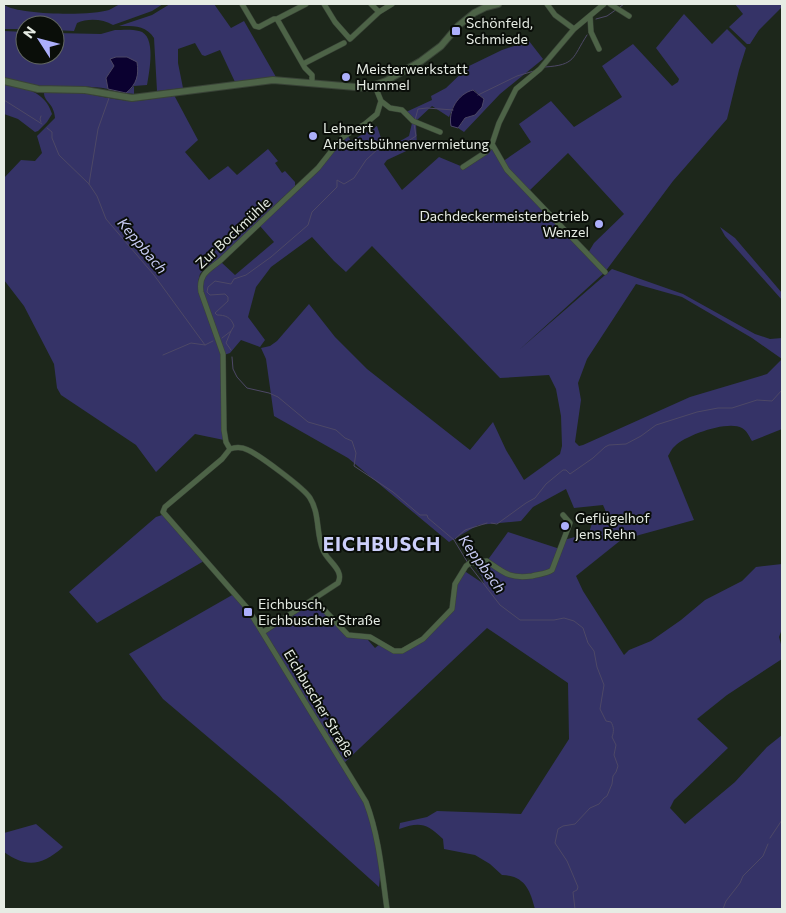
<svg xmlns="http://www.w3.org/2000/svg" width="786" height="913" font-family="Commissioner,sans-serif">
<rect width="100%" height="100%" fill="#1d271b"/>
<path fill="#353367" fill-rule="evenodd" d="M120,4h43l-11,7 -39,14c-10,-6 -25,-7 -36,-2l-3,8 -19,-1v-5h-30v4h-21v-24c15,10 87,11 105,5 4,-2 7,-4 11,-6z
M170,4h44l17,24 13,-7 32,56 -41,5 -15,-32 -15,6 -3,-1 -7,-12 -17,6v14l5,25 -26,3 -3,-53c-8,-13 -21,-12 -35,-12l33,-11z
M735,4h47v3l-23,23 -9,14h-3l-18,-17 14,-13z
M684,14l28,30 15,-15 19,19 -7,22 -12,49 -54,62 -68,91 -86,78 93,-81 71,25 72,40 15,5 12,-1v91l-30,12c-3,-5 -5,-10 -10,-13 -14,-8 -56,7 -67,18 -3,2 -5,7 -7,10l26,64 -73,20 -45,36 7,15 41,64 5,-5 22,-9 30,-21 24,-20 37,-19 14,-14 26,-3v65l-3,8 3,11v11l-55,36 -30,24 31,29 -54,52 -4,8 15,16 50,-42 32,-35 15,-12v174h-247c-5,-19 -10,-33 -33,-34l-12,-11 -15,-9 -31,-6 -1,-10c-17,-16 -23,-17 -44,-10l1,-6 27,-6 10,-6 84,3 48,-75 -1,-56 -81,-55 -144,136 23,38 15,66 -2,19 -98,-88 -118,-100 -34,-45 105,-60 27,37 53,-32 34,36 22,2 -2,3 7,8 6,-5 13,8h8l21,-12 29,-30 3,-25 8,-14 21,14 -2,-7 -10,-15 15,-1 21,-29 52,17 4,-9 25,-7 3,-10 17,-4 -6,-14 -29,3 -8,-19 -33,18 -12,14 -43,4 -29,17 -101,-84 -74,-42 -8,-57 -5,-11 9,-2 7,-5 32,-37 26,33 32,32 103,81 23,-28 13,28 18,30 36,-26 2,-8 -1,-30 -5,-27 -7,-14 -49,3 -128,-132 -26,26 -12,-11 -22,-24 -41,30 -15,20 -8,30 17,23 -5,7 -19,-7 -11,13 -9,3 3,84 -29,-6 -39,38 -20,-27 -75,-50 -4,-7 -3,-24 -30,-58 -20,-26v-102l17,-18 14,1 7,-8 -5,-17 18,-18c-1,-15 -11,-16 -11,-25 29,-7 59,7 88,8 14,0 28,-4 42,-6l24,45 -13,12 24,28 19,-14 9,9 31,-26 10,12 -3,2 7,10 3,-2 10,11v4l-71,69 -20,14 -4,5 -2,8 23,-20 14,13 39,-33 -14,-16 88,-90 3,5 26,-15 6,18 19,-4 7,-4 3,-13h4l1,23 -30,14 -3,4 18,26 37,-33 24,10 23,-15 6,-8 10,18 29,-20 -12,-18 32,-23 23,26 48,-30 -20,-31 31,-22 39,42 6,-4 1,-3 -23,-31zM568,153l56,61 -30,29 -6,10 -60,-61zM636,284l46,13 70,41 30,21 -15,15 -77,23 -107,48 -4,1 -4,-4 6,-42 -3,-17 9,-24z
M115,30c7,0 17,-1 24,1 18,4 10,41 8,54l-13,1v8l-8,-1 8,-7 -20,-20 -8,12 2,11c-20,-4 -39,-1 -59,-2 -16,0 -30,-5 -45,-9v-47l21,1v23h30v-22l46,1z
M529,41l14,18 -43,35 -36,38 -6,-4 7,-10 10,-3 9,-16 -10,-9 -21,17 -4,10 -17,-11 -15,14 -4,-1 -7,-7 26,-12 -1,-4 15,-8 23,-22 33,-16z
M4,83c20,6 41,7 48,31l-5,8 -9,9 -3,1 -17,-13 -14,-5z
M720,227l15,11 47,55v7l-57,-64z
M162,515l4,3 38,43 -107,62 -28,-31 87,-75z
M36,824l27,23c-21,19 -37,21 -59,5v-19z"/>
<path fill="#0b0130" stroke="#4d4866" d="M116,57h11l10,5c2,13 0,22 -11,31l-18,-4 -2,-11 8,-12 -4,-7z
M473,90l11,9 -2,8 -7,8 -10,3 -7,10 -7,-2c-3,-16 7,-32 22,-36z"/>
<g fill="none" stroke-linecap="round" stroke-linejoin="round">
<path stroke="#4d4866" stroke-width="1" d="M620,7l4,-3
M596,19l11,-3 10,-7
M545,67c31,-2 27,-9 42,-32
M478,95l39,-19 17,-5
M4,100l38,24
M415,120l3,-11 9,-1 26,2
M41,122l-1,-3 1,-3
M47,128l5,4v6l7,17 30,29 8,12 9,23 48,56 51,70 8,-4
M89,184l9,-55 11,-31
M231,331l3,-5c-3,-9 -9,-11 -17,-11l-2,-2 13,-12v-4l-3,-3 -15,1 -3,-3 1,-5 7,-6 16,3 3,-5 12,-4 25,-18 37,-32 4,-13 25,-25v-7l7,4 10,-6 12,-18 14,-13 22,-2 14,-9 -2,-12
M222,338l9,-7 -5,12 5,7
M163,355l28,-12 14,2
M232,357l1,12 4,8 10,11 22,5 9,4 30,25 28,8 9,8 7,3 4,12 -2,13 39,26 27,23h7l1,3 26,22 14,23
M491,523l6,1 29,-21 9,-5 11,-14 17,-14h3l4,4 23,-16 12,-11 4,-2 17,-1 15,-8 15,-11 41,-13 21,-4h14l25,-8 15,1 10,-11
M455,539l10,-9 22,-7
M470,566l30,39 20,15h34l10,-2 10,3 9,7 5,15 6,8 3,16 7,18 -4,24 6,12 5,1c3,5 3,10 1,15l4,8 -2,10 4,11 -2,6 -3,4 -1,8 -5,12 -3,2 -5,6 -9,4 -15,16 -12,2 -5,3 -3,14 12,18 11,26 -1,3 -4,2 2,17
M770,838l12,-18
M723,909l3,-8 14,-18 3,-7 20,-20 5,-12"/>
<g stroke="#394337" stroke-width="6">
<path id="minor" d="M242,4l13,22 4,1 15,-8h3l28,49 7,7v7
M324,4l11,18 15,17 29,-27 13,-8
M371,4l8,8
M547,4l8,11 19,14
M604,4l-30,25 -34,40 -24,20 -17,34 -7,21 15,26 98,102
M610,4l19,12
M590,16l1,16 8,17
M277,19l29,-15
M303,64l41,-21
M381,101l9,7 12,2 11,11 27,11
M463,167l23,-15 6,-8
M230,449l-8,10 -57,48 -2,5 85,97 118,193c13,34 16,71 21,107
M230,449l-4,-7 -2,-12 -1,-76 -22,-62c-3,-18 8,-22 20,-32l97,-92 23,-29 5,-4 19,-11 12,-10 4,-13 -6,-15
M230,449c6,-2 12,-2 18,1 11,5 56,38 62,48 10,16 6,36 13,52 4,11 22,20 15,33l-75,49
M314,599l34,36 22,2 24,14h8l21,-12 29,-30 3,-25 11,-18 4,-3 17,-2c17,12 23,18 45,15 7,-2 14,-2 20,-6l18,-47 -7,-8"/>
</g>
<g stroke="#394337" stroke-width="8">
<path id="tertiary" d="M4,81l34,8 47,1 47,8 141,-18 94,8 19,-7 35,-20 20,-15 17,-20 16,-13 12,-6 12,-3"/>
</g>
<use href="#minor" stroke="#4d6347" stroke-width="5"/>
<use href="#tertiary" stroke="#4d6347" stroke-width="6"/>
</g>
<g fill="#acaffb" stroke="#0a0e09" stroke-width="2">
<rect x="451" y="26" width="10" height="10" rx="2.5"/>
<circle cx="346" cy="77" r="5"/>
<circle cx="313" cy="136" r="5"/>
<circle cx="599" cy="224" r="5"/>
<circle cx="565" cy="526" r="5"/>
<rect x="243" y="607" width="10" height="10" rx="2.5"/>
</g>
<g text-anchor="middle" stroke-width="4" stroke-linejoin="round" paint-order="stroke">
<g font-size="14" fill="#e6ece4" stroke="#0a0e09" text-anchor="start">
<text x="466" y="28">Schönfeld,<tspan x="466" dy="16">Schmiede</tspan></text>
<text x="356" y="74">Meisterwerkstatt<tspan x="356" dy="16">Hummel</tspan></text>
<text x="323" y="133">Lehnert<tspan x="323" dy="16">Arbeitsbühnenvermietung</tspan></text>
<text x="589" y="221" text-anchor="end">Dachdeckermeisterbetrieb<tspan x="589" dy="16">Wenzel</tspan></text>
<text x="575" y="523">Geflügelhof<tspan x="575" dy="16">Jens Rehn</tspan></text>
<text x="258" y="609">Eichbusch,<tspan x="258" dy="16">Eichbuscher Straße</tspan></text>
</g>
<g font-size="14" fill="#e6ece4" stroke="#0a0e09">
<text transform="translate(233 233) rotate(-43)" y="5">Zur Bockmühle</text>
<text transform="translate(319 703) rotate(59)" y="5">Eichbuscher Straße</text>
</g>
<g font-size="15" font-style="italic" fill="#c8cbf4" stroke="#0a0e09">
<text transform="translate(142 246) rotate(50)" y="5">Keppbach</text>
<text transform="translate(482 564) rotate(54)" y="5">Keppbach</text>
</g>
<g font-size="19" font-weight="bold" letter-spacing="1" fill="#cccffa" stroke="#0a0e09">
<text x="382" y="551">EICHBUSCH</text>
</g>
</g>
<rect width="786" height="913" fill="none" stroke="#e6ece4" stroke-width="10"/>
<g transform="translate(40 40) rotate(306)"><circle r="24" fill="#0a0e09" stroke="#626761"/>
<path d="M0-4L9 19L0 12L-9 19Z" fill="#acaffb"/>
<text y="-8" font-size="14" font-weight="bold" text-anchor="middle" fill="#e6ece4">N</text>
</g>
</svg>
